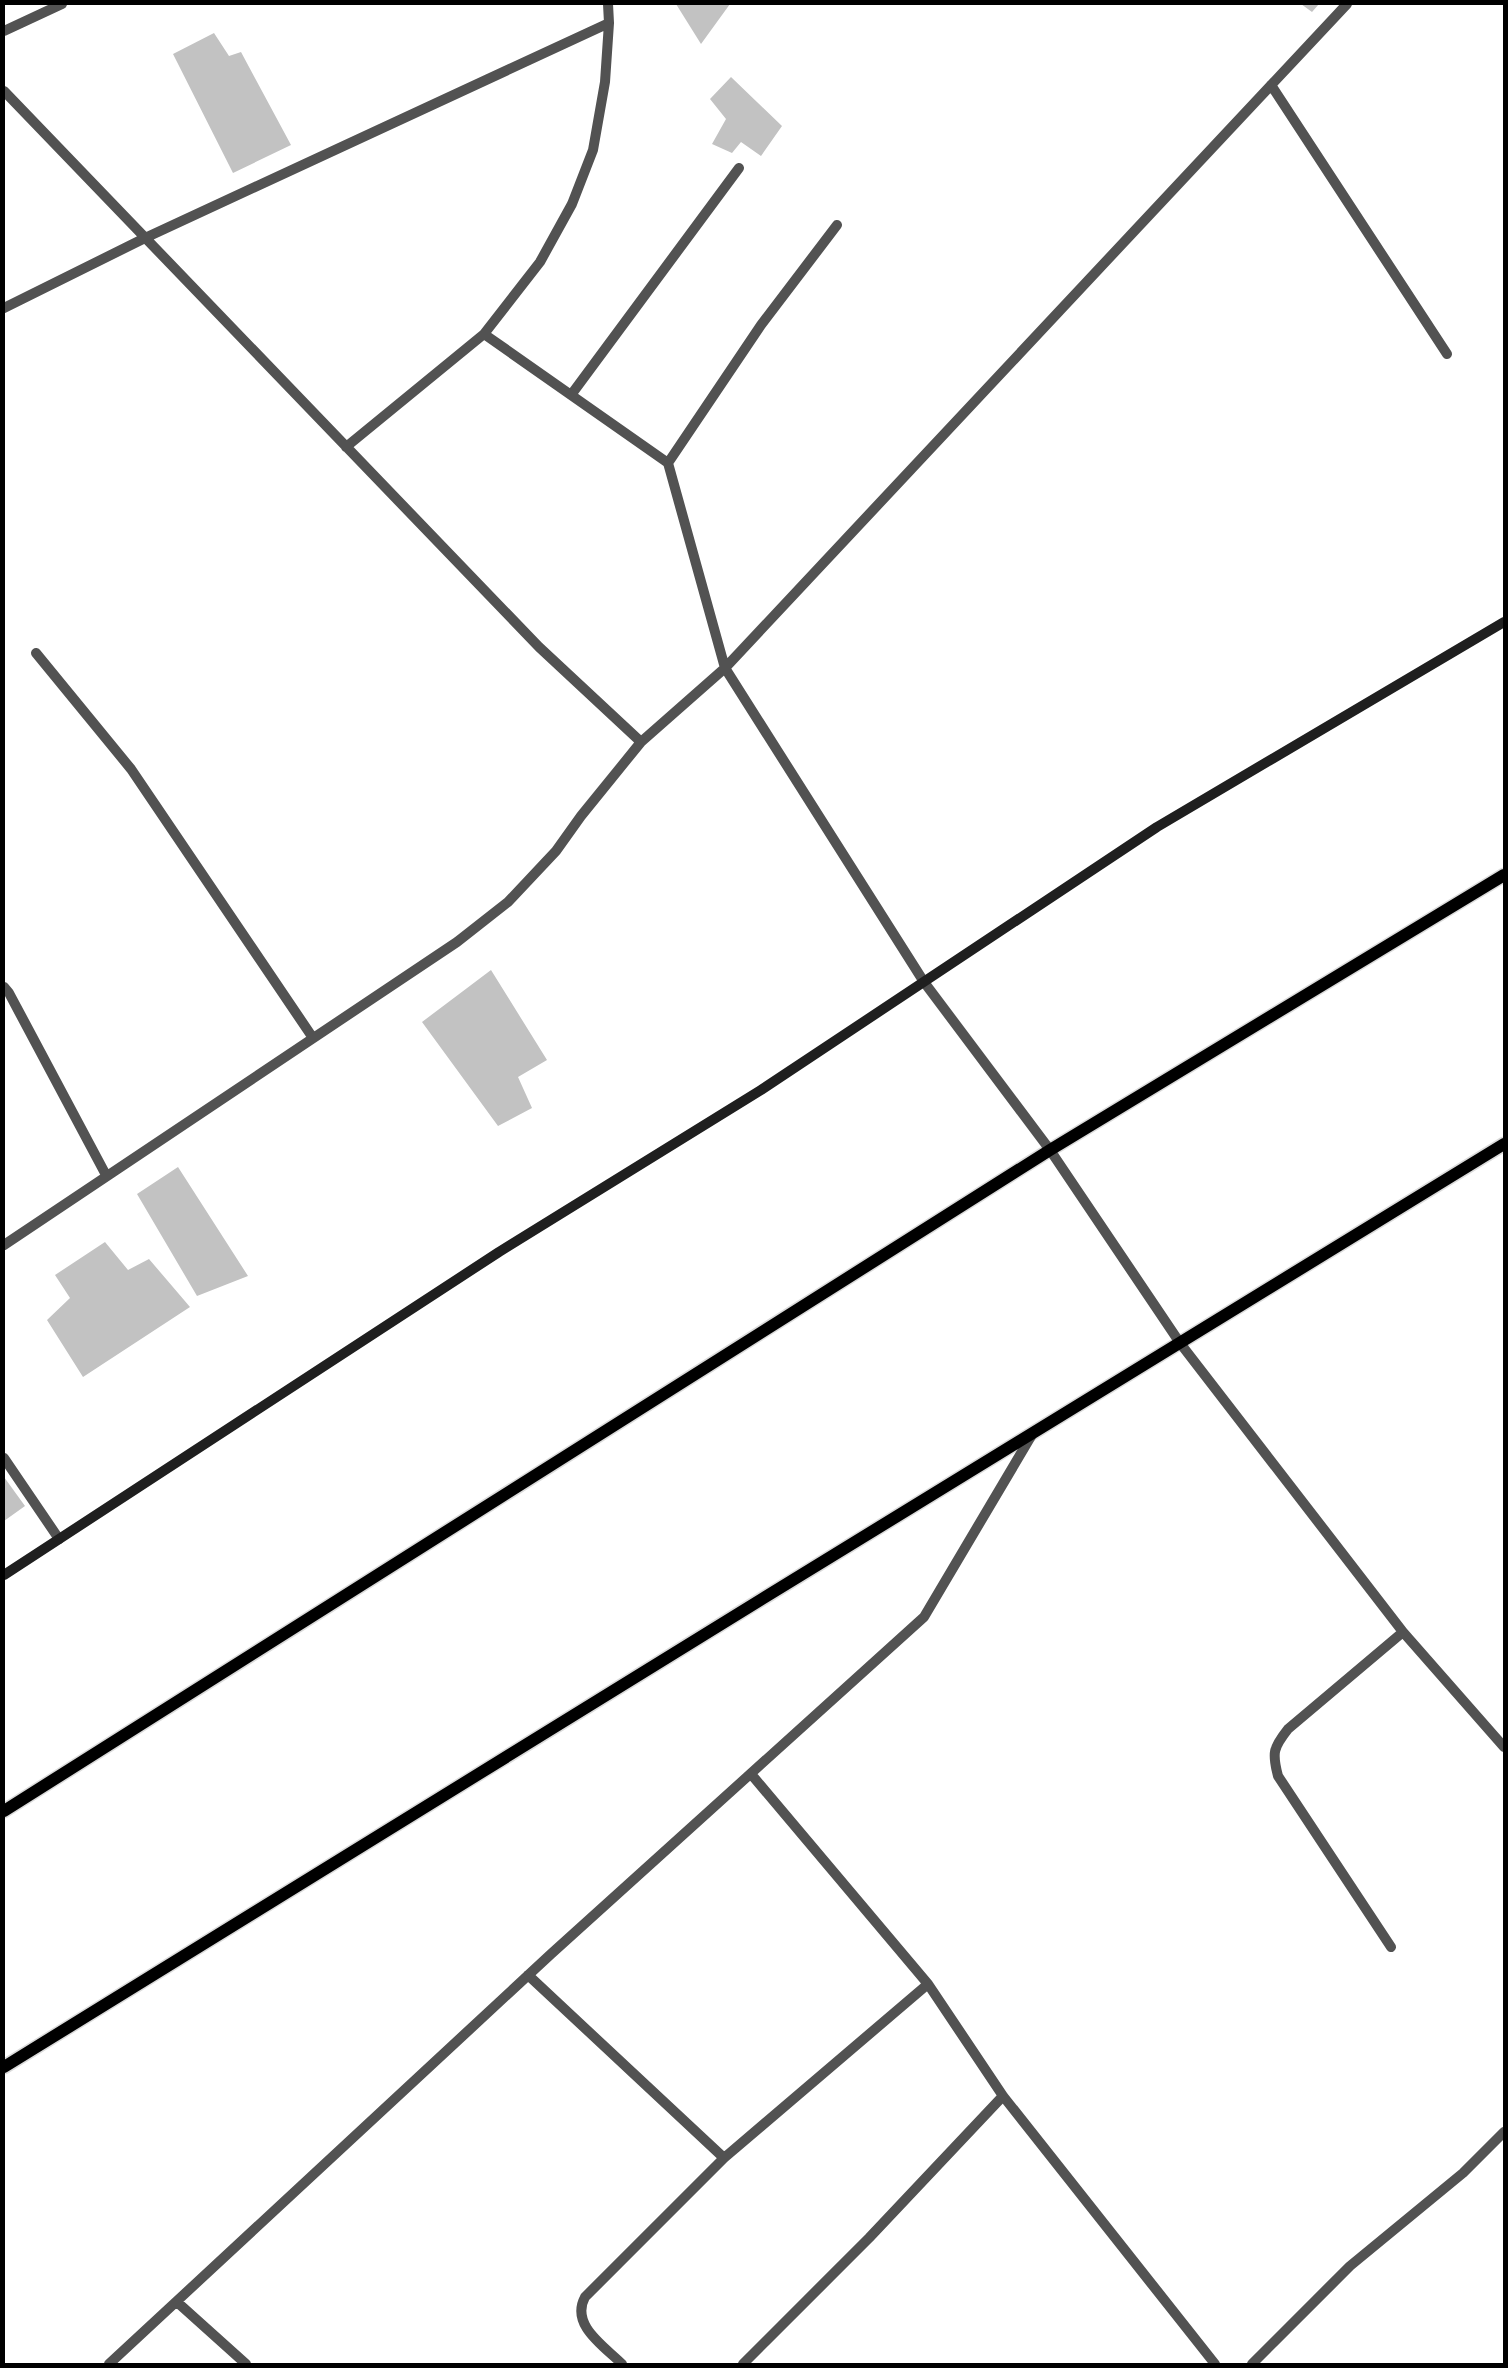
<svg xmlns="http://www.w3.org/2000/svg" width="1508" height="2368" font-family="Karla,sans-serif">
<rect width="100%" height="100%" fill="#fff"/>
<path fill="#c2c2c2" d="M676,4h54l-29,40z
M1301,4h18l-7,8z
M214,33l15,23 12,-4 50,93 -58,28 -60,-119z
M731,77l51,49 -21,30 -20,-14 -9,11 -20,-9 14,-25 -16,-20z
M491,970l56,90 -29,17 14,31 -34,18 -76,-104z
M178,1167l70,109 -51,20 -60,-102z
M105,1242l23,28 21,-11 41,48 -107,70 -36,-57 23,-22 -15,-23z
M4,1477l21,29 -21,15z"/>
<g fill="none" stroke-linecap="round" stroke-linejoin="round">
<g stroke="#dbdbdb" stroke-width="15">
<path id="primary" d="M4,1811l1046,-661 454,-275
M4,2067l758,-468 742,-455"/>
</g>
<path stroke="#525252" stroke-width="10" d="M4,31l58,-27
M1271,85l176,269
M4,91l535,556 102,95
M4,308l141,-70 464,-215
M484,334l184,129 57,205 199,314 126,168 130,193 223,289 101,115
M571,395l168,-227
M346,447l138,-113 56,-72 32,-58 21,-54 12,-68 4,-59 -1,-19
M668,463l93,-138 76,-100
M36,653l95,116 182,269
M4,987l5,6 97,182
M4,1245l453,-303 51,-40 48,-51 25,-35 60,-74 84,-74 622,-664
M4,1458l55,81
M751,1774l177,210 75,112 212,268
M1391,1947l-113,-171c-6,-23 -5,-28 10,-47l115,-97
M528,1975l196,183
M177,2302l69,62
M109,2364l442,-410 373,-337 109,-184
M622,2364c-18,-18 -52,-39 -37,-67l139,-139 204,-174
M743,2364l126,-126 134,-142
M1252,2364l98,-98 113,-93 41,-41"/>
<path stroke="#1f1f1f" stroke-width="10" d="M4,1575l495,-323 262,-162 396,-263 347,-205"/>
<use href="#primary" stroke="#000" stroke-width="12"/>
</g>
<rect width="1508" height="2368" fill="none" stroke="#000000" stroke-width="10"/>
</svg>
